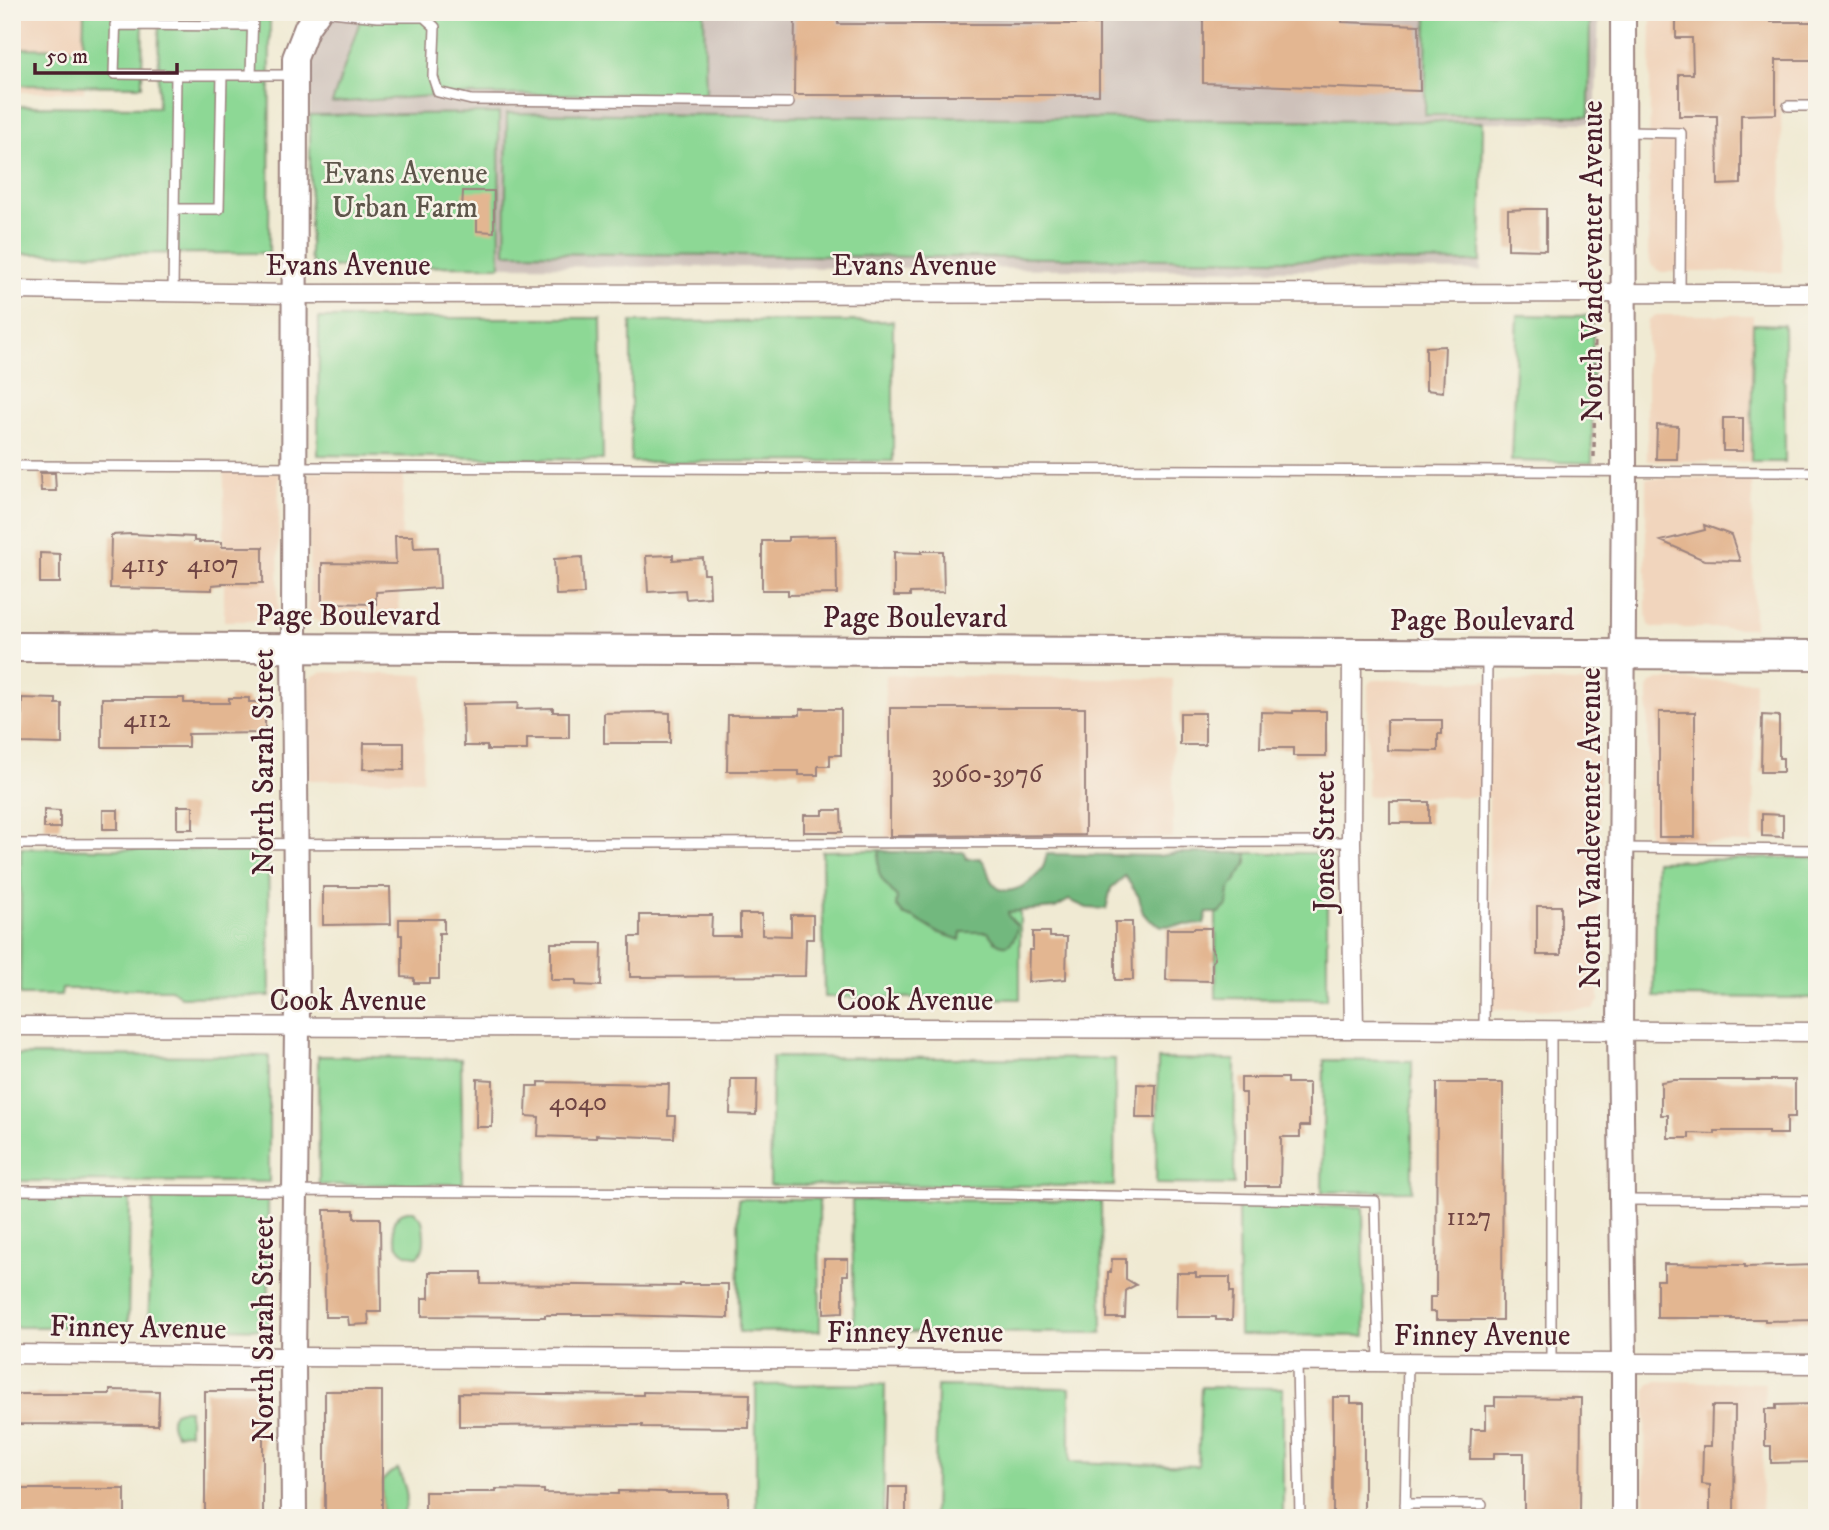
<svg xmlns="http://www.w3.org/2000/svg" width="1829" height="1530" font-family="'IM FELL DW Pica',serif">
<rect width="100%" height="100%" fill="#f7f3e8"/>
<filter id="ink" filterUnits="userSpaceOnUse"><feTurbulence type="fractalNoise" baseFrequency=".0143" numOctaves="2"/><feDisplacementMap in="SourceGraphic" scale="14" xChannelSelector="R" yChannelSelector="G"/><feConvolveMatrix kernelMatrix="1 2 1 2 8 2 1 2 1" color-interpolation-filters="sRGB"/></filter>
<filter id="wash" filterUnits="userSpaceOnUse"><feTurbulence type="fractalNoise" baseFrequency=".00686" numOctaves="4" result="noise"/><feDisplacementMap in="SourceGraphic" scale="28" xChannelSelector="R" yChannelSelector="G"/><feGaussianBlur stdDeviation="1.57" result="paint"/><feColorMatrix in="noise" values="0 0 0 0 0 0 0 0 0 0 0 0 0 0 0 0 0 1.4 0 .05"/><feComposite in="paint" operator="in"/></filter>
<g filter="url(#wash)">
<rect width="100%" height="100%" fill="#f0ead3"/>
<path fill="#f1d5bd" d="M12,12h72v80h-72z
M1651,12h166v88l-36,1 2,171h-122l-9,-6 -4,-10z
M1656,315h97l-2,147 -104,-1v-133l1,-8z
M224,471l55,1 -1,141 -6,8h-48z
M404,471l-6,151 -80,-1 -3,-1 -4,-3 -2,-6 1,-139z
M1646,478l106,2 2,148h-100l-5,-3 -3,-15z
M322,672l102,3 -1,105h-114l1,-99 3,-5z
M885,675l288,4v159l-287,1z
M1376,680l217,2 6,4v315l-6,8 -104,1v-213l-122,-1 1,-111 3,-4z
M1659,680l96,1 -2,162 -105,-1v-153l3,-6z
M1658,1381l107,2 -4,135h-117l2,-128 3,-7z"/>
<path fill="#cec1ba" d="M333,12h1266l-4,111 -112,-1 -2,149 -981,-5 -1,-153 -189,2v-47l5,-26 6,-13z"/>
<path fill="#8dd895" stroke="#6c7c60" stroke-width="2" d="M84,12h59l-1,74 -130,-1v-37l71,1z
M363,12h341l2,82 -260,1 -114,8z
M1427,12h163l-1,104 -164,-1z
M270,19l-1,234 -257,1v-148l146,1 1,-84z
M499,113l1,153 -182,1 -5,-2 -3,-9v-141z
M507,113l976,9 -2,140 -976,-9z
M1517,315l76,1 -1,147 -81,-2z
M319,318h282l2,142 -285,-5z
M893,321v140l-262,1v-140z
M1753,324l31,1 1,137h-34z
M21,848l247,3 2,145 -89,1 -10,-8h-109l-1,6h-41z
M880,850l140,58v91l-196,-2 -2,-146z
M1216,853h111v146l-111,-1z
M1817,857v141l-163,-1 2,-136z
M12,1055l257,1v126l-257,-1z
M318,1056l143,3 2,125 -144,1z
M772,1057l343,2 -1,127 -344,-1z
M1158,1059l77,1 -1,125 -78,-1z
M1324,1060l88,1v130l-90,1z
M12,1197l118,1 -2,129h-116z
M153,1198h115l1,131 -121,-2z
M738,1199h81l1,132 -81,1z
M852,1200l249,1 1,132 -248,-1z
M1238,1204l125,3 2,129 -126,-1z
M407,1211h7l8,9c2,11 5,29 -4,36 -20,1 -26,-17 -24,-35l7,-8z
M885,1384l-2,134h-127v-133z
M937,1386l133,2v74l128,4 3,-79 82,1v130h-349z
M180,1410h9v23l-13,1c-6,-7 -7,-14 -2,-22z
M398,1469c6,15 14,30 4,45h-20v-33l8,-8z"/>
<path fill="#72b87e" stroke="#5e6c54" stroke-width="2" d="M880,850l10,2h74l3,7 13,-1c10,9 6,17 13,25 13,18 39,0 48,-13 4,-4 4,-10 6,-16l112,2 18,-3h70v10l-18,27 -2,16 -8,7h-12l-3,11 -42,2 -13,-6 -6,-7 -4,-16 -14,-21 -14,12 -5,21 -19,-1 -18,-8 -14,8 -47,4 1,5 8,8c-2,24 -17,27 -29,7h-27l-1,8 -23,-8 -23,-14 -10,-3 -8,-9 1,-9c-16,-17 -23,-23 -17,-47z"/>
<g id="blocks">
<path fill="#e3b691" d="M795,12h43v12h261v71h-305z
M1203,12h139v10l77,3 1,66 -217,-8z
M1676,12h95v10h46v38h-41v54l-35,1v69l-23,1 -1,-69h-38v-42h14l-1,-36h-16z
M463,191h31v41l-17,-1v-19l-15,-1z
M1528,209h18v41l-38,-1v-39z
M1445,346l-2,46 -17,-2v-43z
M1723,418h20v33h-20z
M1657,425l21,1 -1,33h-21z
M40,473h15l1,18h-15z
M1704,525l27,10 9,26 -36,-1 -43,-19 44,-11z
M131,534l63,3v4h5v1h23v5h41v36h-41v1l-10,1v5l-102,-2 1,-53z
M395,536h18l1,12 24,-1 2,41 -64,4v12l-54,-1v-40l74,1z
M836,536l1,58 -49,1v-5h-26v-49h26v-4z
M922,551h21l1,41 -34,1v3h-16v-44l28,1z
M40,553l20,1v29h-20z
M673,555v5l30,-2 1,16h5l1,23 -24,2 -1,-9 -37,2 -2,-36z
M582,557l2,37 -28,1 -2,-36z
M22,698l34,1v5h6v40l-41,-1z
M102,698h82v5h45v-5h20v4h16v31l-77,1v13h-86z
M518,703l-1,6 36,-1v4h16v26h-42v12h-40v-4h-23l-1,-42z
M890,708h195v127l-195,1z
M800,709h41v46h-11v11h-12v9h-19v-4h-72l1,-56h72z
M1293,711h33v45h-33v-8h-33l1,-36 32,1z
M656,712l14,1v30h-66v-30z
M1659,712h36v125h-36z
M1180,713h25v32h-25z
M1762,715l17,1v42h4v14h-22z
M1387,720h55v14h-4v17l-51,-1z
M364,743h40v27l-41,-1z
M1390,802h39v21h-39z
M177,806h16v23h-16z
M44,810l16,1v17h-16z
M103,810h15v19h-15z
M823,810h18l1,22h-38v-17h19z
M1762,814l21,1v22l-21,-1z
M323,887h67l1,37 -68,1z
M1537,906h24v49h-24z
M740,914h22v21l29,1v-21h22v24h-7l-1,37 -175,1v-40h10v-22h72l-1,21h29z
M399,919h45v14h-5v46h-9v4h-16v-5l-12,-1v-42h-3z
M1115,922h17l1,58h-18z
M1194,928h17v20l3,5 1,6 -3,3v19l-46,-1 1,-51h27z
M1033,932h17v5h17l-1,42 -38,3 1,-32h4z
M551,943h51l-1,43 -25,-1v-5h-25z
M1241,1078h46v5h22v43h-9v11h-19l-1,49h-34v-93h-5z
M477,1079l16,1 -1,47h-16z
M731,1079h26l-1,36 -26,-1z
M1674,1080h121v37h-8v17h-19v-3h-53v3l-26,-1v5h-21v-23h-7v-33z
M539,1082l130,2 -1,32h7l-1,22 -78,-3v3l-58,-2 1,-19 -13,-1 1,-30h12z
M1437,1083h66l-1,237h-66v-8h-6v-15h6z
M1137,1084l19,1 -1,33h-19z
M324,1210h30v8h26l1,94h-13l1,12 -20,1 -1,-8h-23z
M824,1259h24v16h-5v37l-19,1z
M1112,1259h14v20l10,6 -10,5 -1,28h-18l1,-46h3z
M1664,1264l81,1v2l72,-2v55l-52,1v-2h-33v-1h-75v-38h7z
M429,1272h52v12l199,2v-2h48v34l-111,-3h-72v2l-123,-1v-18h7z
M1177,1273h19v4h34v15h3l-1,28h-16v-3h-40z
M110,1390l49,1 -1,34 -146,-1v-30h98z
M205,1391h58v127l-58,-2z
M325,1391h57v126l-57,1z
M643,1392l107,2 -1,34 -107,-1v-2l-183,1v-33l184,2z
M1333,1397h18v6h13v115h-31z
M1495,1397l86,1 -1,118 -56,2v-65h-30v6h-24l1,-30h15v-23h9z
M1817,1404v58l-46,1v-17h-6v-37h11v-4z
M1712,1406h23l-1,112h-24v-33l-8,-1 1,-38h8z
M889,1487h17v31h-18z
M14,1489h111v29h-112z
M496,1489l48,1v3l74,1v-3l48,1v1h62v25h-303v-26h71z"/>
</g>
</g>
<g filter="url(#ink)">
<use href="#blocks" fill-opacity="0" stroke="#9d847f" stroke-width="2"/>
<g fill="none" stroke-linecap="round" stroke-linejoin="round">
<g stroke="#9d847f" stroke-width="12">
<path id="lane" d="M116,12l-2,62 62,1
M332,12l45,5h47l11,10 -2,50 5,15 33,8 318,3
M115,25l137,1
M251,75l2,-63
M1788,106h29
M1626,132l55,1 -1,160
M175,209h44l3,-134
M173,291l3,-216h117
M12,466l1805,6
M12,844l1339,-2
M1624,848l193,2
M1484,1029l3,-370
M12,1190l987,4 376,7 4,161
M1623,1200l194,1
M1297,1362l3,156
M1551,1363v-334
M1405,1504h77
M1405,1518l3,-156"/>
</g>
<g stroke="#9d847f" stroke-width="21">
<path id="street" d="M12,290l283,4 1522,-1
M1352,653l-1,189 3,187
M12,1026l1342,3 463,3
M12,1354l281,3 1524,7"/>
</g>
<g stroke="#9d847f" stroke-width="28">
<path id="secondary" d="M1623,12l1,460 -4,558 4,333v155
M294,1518l-1,-161 4,-329 -3,-380 1,-590 12,-31 11,-15"/>
</g>
<g stroke="#9d847f" stroke-width="32">
<path id="primary" d="M12,647l1805,8"/>
</g>
<path stroke="#9d847f" stroke-width="3.5" stroke-dasharray="5 5" stroke-linecap="butt" d="M1594,457l1,-140"/>
<use href="#lane" stroke="#fff" stroke-width="9"/>
<use href="#street" stroke="#fff" stroke-width="18"/>
<use href="#secondary" stroke="#fff" stroke-width="24"/>
<use href="#primary" stroke="#fff" stroke-width="28"/>
</g>
</g>
<g text-anchor="middle" stroke-width="5" stroke-linejoin="round" paint-order="stroke">
<g font-size="26" fill="#704544">
<text x="145" y="572">4115</text>
<text x="213" y="572">4107</text>
<text x="147" y="727">4112</text>
<text x="987" y="782">3960-3976</text>
<text x="578" y="1110">4040</text>
<text x="1469" y="1225">1127</text>
</g>
<g font-size="30" fill="#5e564b" stroke="#f7f3e8">
<text x="405" y="183">Evans Avenue<tspan x="405" dy="34">Urban Farm</tspan></text>
</g>
<g font-size="30" fill="#4a1f2b" stroke="#f7f3e8">
<text transform="translate(1592 261) rotate(-90)" y="10">North Vandeventer Avenue</text>
<text x="348" y="275">Evans Avenue</text>
<text x="914" y="275">Evans Avenue</text>
<text x="348" y="625">Page Boulevard</text>
<text x="915" y="627">Page Boulevard</text>
<text x="1482" y="630">Page Boulevard</text>
<text transform="translate(263 762) rotate(-90)" y="10">North Sarah Street</text>
<text transform="translate(1590 828) rotate(-90)" y="10">North Vandeventer Avenue</text>
<text transform="translate(1324 841) rotate(-90)" y="10">Jones Street</text>
<text x="348" y="1010">Cook Avenue</text>
<text x="915" y="1010">Cook Avenue</text>
<text transform="translate(138 1327) rotate(1)" y="10">Finney Avenue</text>
<text transform="translate(263 1329) rotate(-90)" y="10">North Sarah Street</text>
<text x="915" y="1342">Finney Avenue</text>
<text x="1482" y="1345">Finney Avenue</text>
</g>
</g>
<rect width="1829" height="1530" fill="none" stroke="#f7f3e8" stroke-width="42"/>
<path d="M35 63v10h142v-10" fill="none" stroke="#4a1f2b" stroke-width="3.5"/>
<text x="46" y="63" font-size="21" fill="#4a1f2b" stroke="#f7f3e8" stroke-width="5" paint-order="stroke">50 m</text>
</svg>
